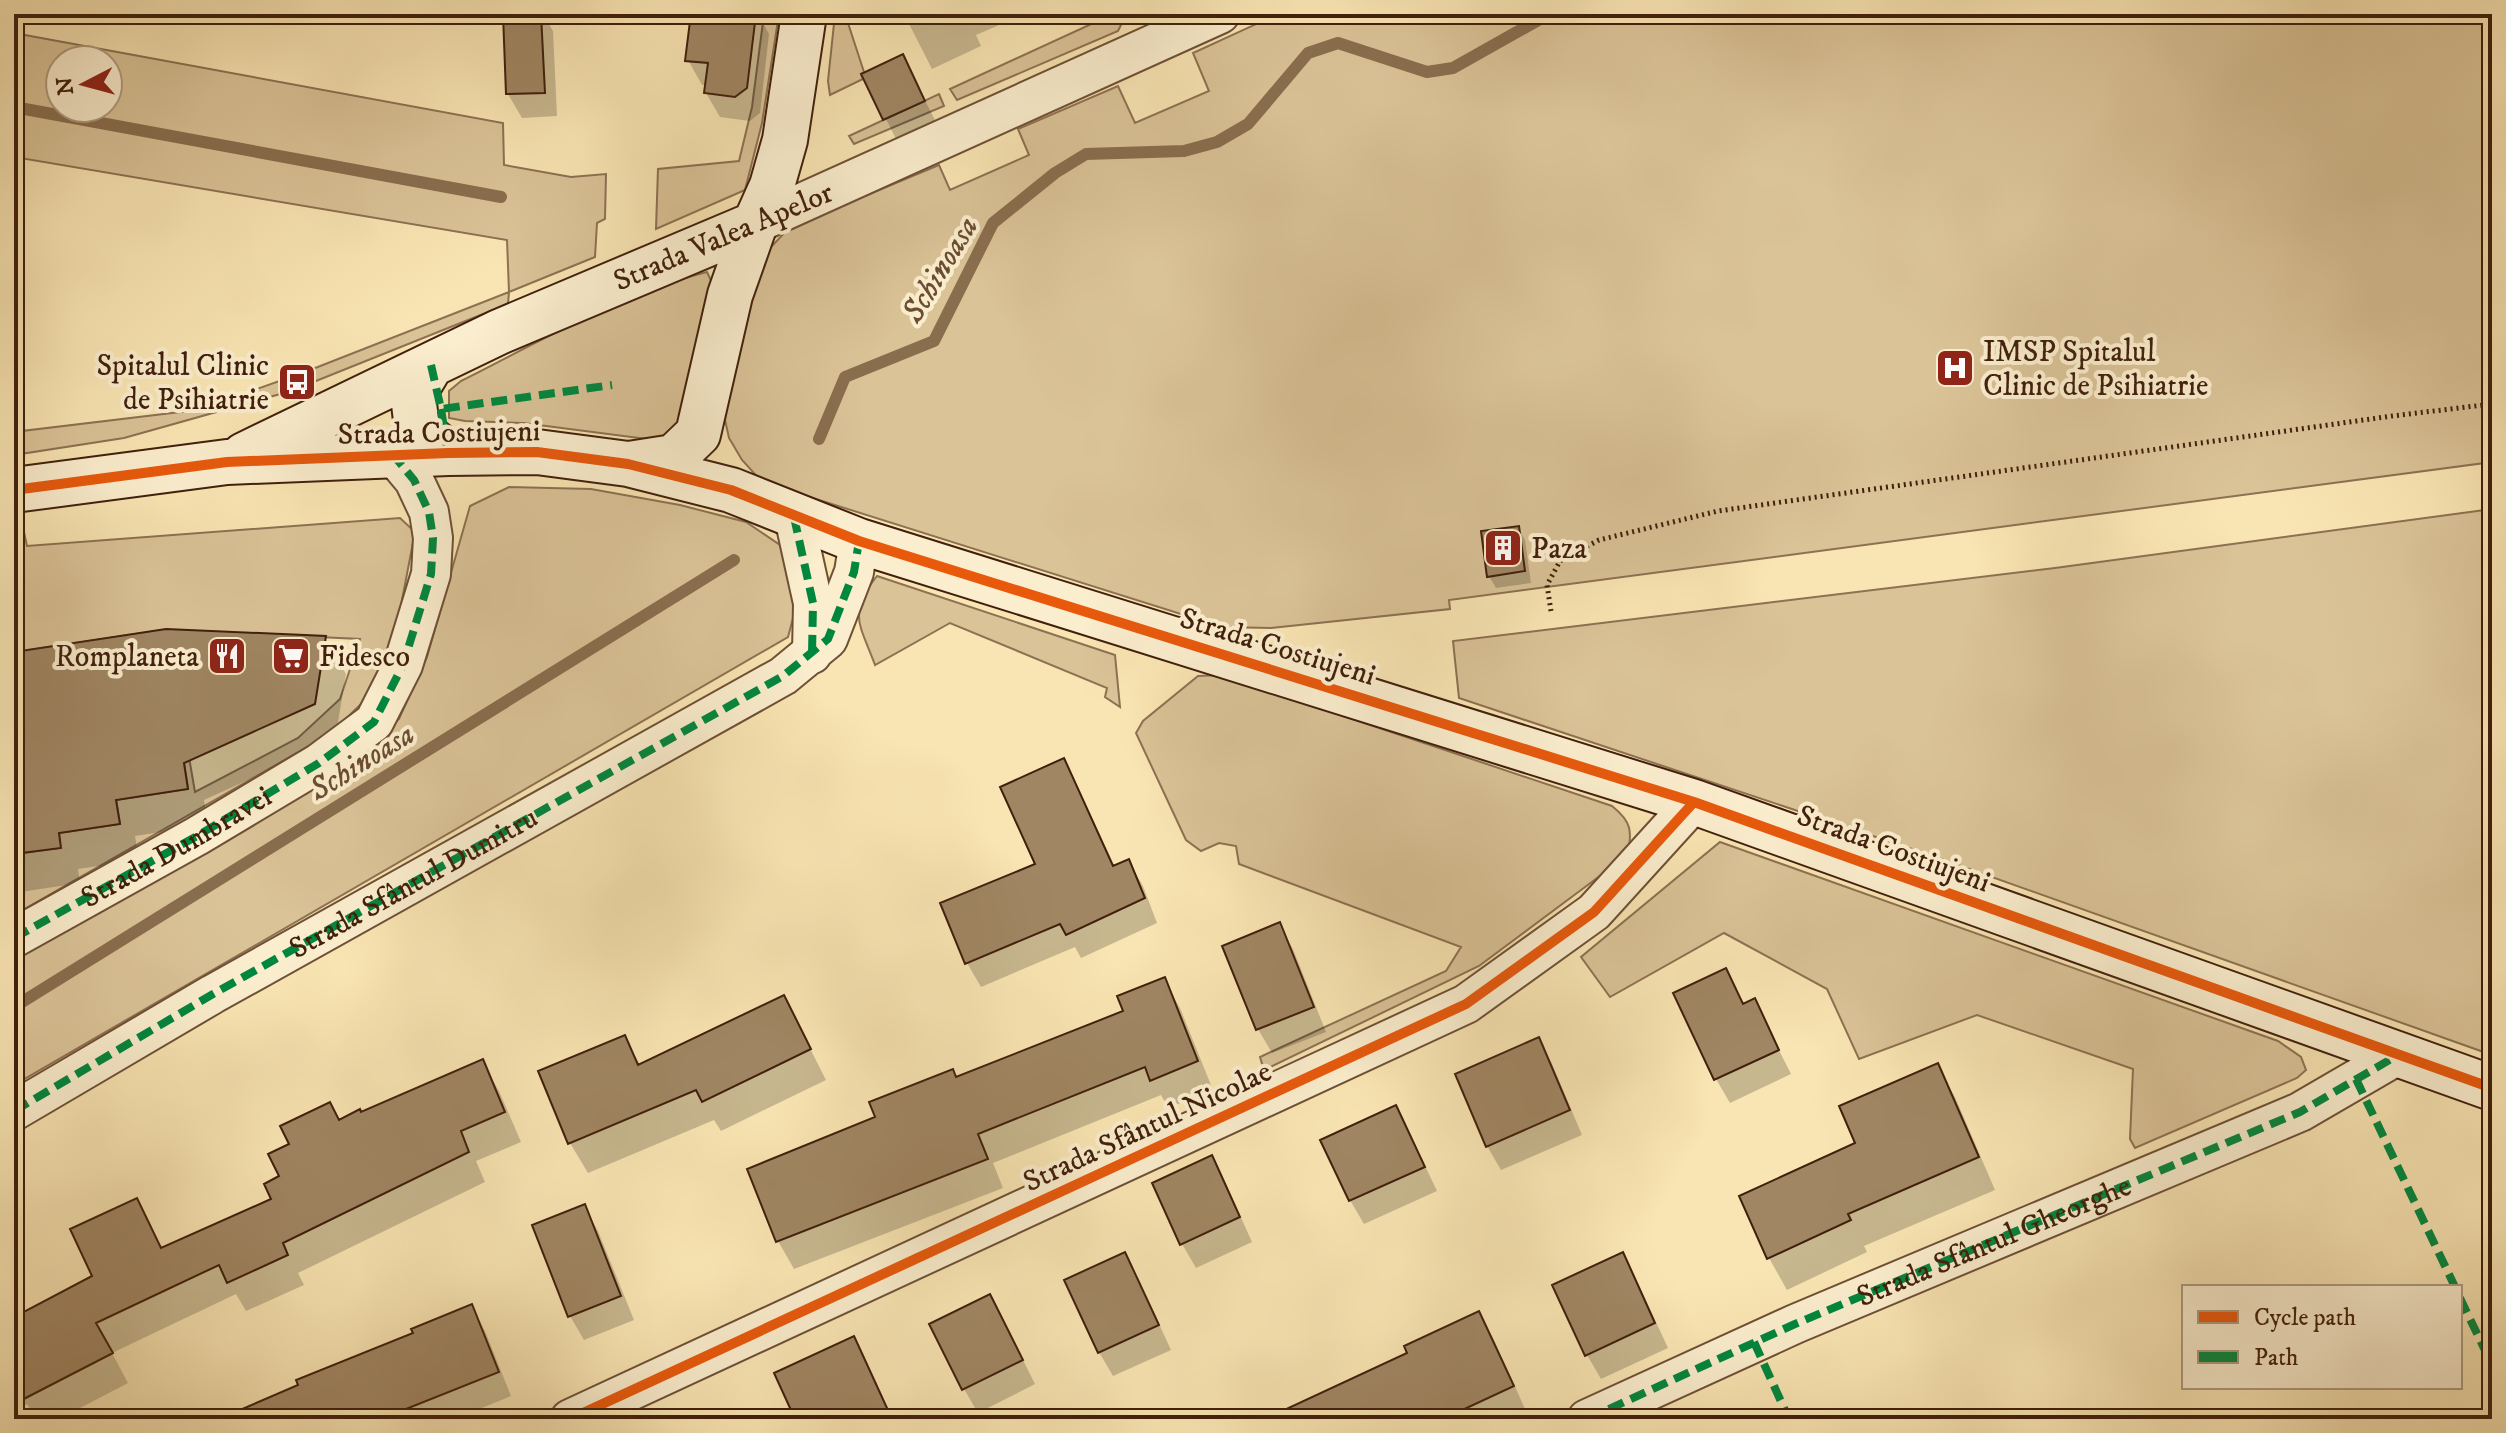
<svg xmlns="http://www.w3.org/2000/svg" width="2506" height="1433" font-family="'IM FELL DW Pica',serif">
<rect width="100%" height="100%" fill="#f9e5b3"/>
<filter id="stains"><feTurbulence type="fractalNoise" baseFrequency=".0025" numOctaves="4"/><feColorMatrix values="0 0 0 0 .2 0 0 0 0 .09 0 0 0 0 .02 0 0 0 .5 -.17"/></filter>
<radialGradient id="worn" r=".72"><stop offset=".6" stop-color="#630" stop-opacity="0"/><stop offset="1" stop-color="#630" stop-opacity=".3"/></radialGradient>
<path fill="#dac397" stroke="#8d7152" stroke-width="2" fill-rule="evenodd" d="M764,14h15l-17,109 -17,67 -89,39 2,-60 81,-8 13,-54z
M835,14h10l19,58 -3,2 2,5 -33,16 -2,-14z
M1113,14h4l4,11 -3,6 -161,69 -7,-11z
M1278,14h81l4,8 17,-8h1112v448l-1043,138 1,9 -179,19 -49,-1 -460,-145 -20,-22 -13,-22 -4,-18 3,-39 23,-92 18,-40 21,-22 149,-62 11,25 79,-35 -11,-26 100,-43 17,37 74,-32 -16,-38z
M14,33l489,90 1,42 67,12 35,-3 -1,45 -8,4 -2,34 -86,35 -1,12 -217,87 -167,47 -110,17v-23l183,-22 108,-38 204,-80 -2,-52 -493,-83zM60,60h48v48h-48z
M939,94l5,12 -90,38 -5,-8z
M707,272l6,13 -32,151 -11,6 -147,-19 -58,-2 -16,-3v-27l12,-10c78,-39 161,-88 246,-109z
M509,487l82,2 89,16 66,17 37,25 17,45 -12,45 -774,448v-128l329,-187 56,-51 28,-62 43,-151z
M2492,509v546l-562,-200 -471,-157 -6,-57 602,-73z
M20,514l7,32 373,-28 15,14 -21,110 -33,62 -31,30 -316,181v-61l46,-6 -1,-15 61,-9 -4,-24 72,-11 -24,-159 -150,22v-137zM167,630l193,9 -20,60 -42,39 -103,54z
M877,576l238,79 5,52 -15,-10 2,-9 -157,-65 -75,42c-15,-41 -28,-51 2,-89z
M1221,675l391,131c20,16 20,25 16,49l-149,111 -215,104 -4,-13 186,-86 15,-24 -222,-83 -3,-18 -17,-3 -18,8 -15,-11 -50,-107 7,-12 55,-45z
M1720,842l558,199 23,16 5,13 -9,8 -162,70 -5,-9 3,-70 -156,-54 -118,44 -32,-70 -103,-56 -114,64 -29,-40z"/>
<path fill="#0003" d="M505,14h38l10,17 4,85 -35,2 -14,-24z
M712,14h46l11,20 -9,79 -10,8 -30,-4 -14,-24 1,-8h-5l-14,-25 23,-34z
M904,14h98l4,8 -30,13 5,11 -49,23z
M903,57l35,69 -40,17 -34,-68z
M1518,528l7,12 6,43 -35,5 -7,-12z
M325,638l21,36 -11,66 -131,60 4,25 -73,11 4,24 -61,9 2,14 -66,10v-239z
M1063,761l14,24 38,82 14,-5 14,24 14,37 -76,35 -6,-11 -94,40 -14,-24 70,-98z
M1279,925l14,24 33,83 -54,21 -14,-24 -33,-82z
M1725,970l19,35 10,-4 37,73 -61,29 -14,-24 -40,-85z
M1164,980l16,28 33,82 -45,18 -7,-13 -168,68 10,25 -209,81 -16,-28 99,-122 79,-40 169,-67z
M784,997l42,83 -105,51 -7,-11 -126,53 -18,-30 54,-106 17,29z
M1538,1040l14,24 30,71 -81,35 -14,-24z
M482,1062l17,29 22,51 -45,19 9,21 -187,91 6,12 -58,26 -10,-17 -124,59 16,30 -69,36h-23l-9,-15 -10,6 -3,-6v-94l4,7 77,-40 42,-77 26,50 111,-50 8,-23 57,-55z
M1937,1066l18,31 40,93 -131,56 3,6 -80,38 -18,-32 88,-114z
M1395,1108l14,24 28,59 -73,33 -14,-24 -27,-59z
M1211,1158l14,24 27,60 -56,26 -14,-24z
M584,1207l14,24 36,89 -50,20 -14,-24z
M1124,1254l14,24 33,72 -58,26 -14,-24z
M1622,1255l14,24 32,69 -67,31 -14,-24z
M471,1307l14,24 26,65 -56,23h-231l192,-84z
M1479,1314l14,24 33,73 -17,8h-222l123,-65z
M1003,1320l32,64 -57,29 -14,-24z
M853,1339l14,24 26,56h-96z"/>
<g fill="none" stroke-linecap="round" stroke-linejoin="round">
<path stroke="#896e4e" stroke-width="12" d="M14,107l487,90
M819,439l26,-62 89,-36 59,-118 62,-50 31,-19 98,-3 33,-9 31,-18 60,-71 30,-10 89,29 26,-4 96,-54
M14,1007l720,-447"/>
</g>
<path fill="#a08663" stroke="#401f0c" stroke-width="2" d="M503,14h38l4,79 -39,1z
M710,14h46l-9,74 -12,9 -31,-4 4,-30 -23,-2 5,-40 19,2z
M903,54l22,47 -42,19 -22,-46z
M1519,526l6,45 -38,6 -6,-46z
M166,629l160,7 -11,68 -131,59 4,26 -72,11 4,24 -61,9 2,15 -47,6v-202z
M1064,758l49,108 16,-7 16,39 -79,37 -6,-11 -95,40 -25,-61 95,-39 -35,-77z
M1280,922l34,85 -58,23 -34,-84z
M1726,968l17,36 12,-6 24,52 -65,30 -41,-87z
M1165,977l33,84 -48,20 -5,-14 -167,67 10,25 -212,83 -29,-73 128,-52 -6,-15 84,-33 3,8 167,-66 -6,-15z
M784,995l27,54 -109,53 -6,-12 -128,54 -30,-73 87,-36 13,30z
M1539,1037l31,73 -84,37 -31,-73z
M483,1059l22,53 -44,19 8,21 -186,91 5,12 -61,28 -8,-18 -123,58 17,30 -99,51v-87l78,-41 -22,-47 67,-31 24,50 110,-49 -7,-15 15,-8 -11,-22 21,-10 -9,-18 50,-24 9,18 21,-11 1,3z
M1938,1063l41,94 -131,57 3,6 -84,39 -28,-63 116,-53 -16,-37z
M1396,1105l29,62 -76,34 -29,-61z
M1212,1155l28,62 -60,28 -28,-62z
M585,1204l36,92 -53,21 -36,-92z
M1125,1252l34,73 -61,28 -34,-73z
M1623,1252l32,71 -70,33 -33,-71z
M990,1294l33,66 -61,30 -33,-66z
M472,1304l27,68 -118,47h-162l79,-34 -2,-5 117,-47 -2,-4z
M1479,1311l35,75 -71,33h-178l142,-66 -3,-7z
M854,1336l38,83h-97l-21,-46z"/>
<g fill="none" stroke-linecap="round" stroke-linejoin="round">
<g stroke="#6e5036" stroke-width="42">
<g id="street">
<path d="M755,224l465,-210"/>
<path d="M794,517l19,86 -1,51"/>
<path d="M14,938l183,-102 122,-73 55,-41 29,-57 28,-91 2,-36 -4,-26 -15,-32 -20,-24"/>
<path d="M14,1111l199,-117 570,-318 45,-37 26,-67 5,-31"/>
<path d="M570,1419l896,-415 128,-92 100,-110"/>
<path id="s1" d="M1587,1419l208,-95 505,-212 98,-57"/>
</g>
</g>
<g stroke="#401f0c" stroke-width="48">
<path id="secondary" d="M431,365l-18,30 4,34 31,24
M244,455l255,-123 256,-108
M629,464l45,-7 24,-23 32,-139 25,-71 17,-38 13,-46 19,-126
M14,490l213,-28 221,-9 89,-1 91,12 103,26 128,51 835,261 798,286"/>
</g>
<path stroke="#401f0c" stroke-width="5" stroke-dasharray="2 4" stroke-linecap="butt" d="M1551,611l-4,-26 13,-24 39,-21 119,-29 674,-95 100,-12
M1532,1419l17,-8"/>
<use href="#street" stroke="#fbeece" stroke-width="38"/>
<use href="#secondary" stroke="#fbeece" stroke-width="44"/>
<g stroke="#00873e" stroke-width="8" stroke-dasharray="16 8" stroke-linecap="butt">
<path d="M431,365l10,44 171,-24"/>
<path d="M441,409l7,44"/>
<path d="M794,517l19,86 -1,51"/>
<path id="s2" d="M14,938l183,-102 122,-73 55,-41 29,-57 28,-91 2,-36 -4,-26 -15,-32 -20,-24"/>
<path d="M2356,1079l99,208"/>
<path id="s3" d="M14,1111l199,-117 570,-318 45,-37 26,-67 5,-31"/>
<path d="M2460,1298l32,67"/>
<path d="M1754,1342l35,77"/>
<path d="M1587,1419l208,-95 505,-212 98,-57"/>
</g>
<g stroke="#fbeece" stroke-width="15">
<path id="cycleway" d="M14,490l213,-28 221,-9 89,-1 91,12 103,26 128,51 835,261 798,286
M570,1419l896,-415 128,-92 100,-110"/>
</g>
<use href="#cycleway" stroke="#e8590c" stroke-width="10"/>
</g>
<defs>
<g id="hospital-square" transform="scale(2)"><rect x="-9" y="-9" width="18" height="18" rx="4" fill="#8f2418" stroke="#fbeece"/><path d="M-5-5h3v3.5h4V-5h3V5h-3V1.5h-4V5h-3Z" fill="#fff"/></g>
<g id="bus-square" transform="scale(2)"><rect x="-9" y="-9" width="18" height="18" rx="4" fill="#8f2418" stroke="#fbeece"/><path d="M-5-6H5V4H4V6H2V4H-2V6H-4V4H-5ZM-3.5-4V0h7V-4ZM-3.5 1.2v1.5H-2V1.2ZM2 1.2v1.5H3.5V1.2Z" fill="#fff"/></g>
<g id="building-square" transform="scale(2)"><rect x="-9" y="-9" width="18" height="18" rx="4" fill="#8f2418" stroke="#fbeece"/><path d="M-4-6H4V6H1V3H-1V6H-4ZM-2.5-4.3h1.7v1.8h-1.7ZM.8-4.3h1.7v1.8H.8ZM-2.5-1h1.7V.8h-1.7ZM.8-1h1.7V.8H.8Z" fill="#fff"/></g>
<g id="restaurant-square" transform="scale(2)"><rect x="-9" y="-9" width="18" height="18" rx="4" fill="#8f2418" stroke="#fbeece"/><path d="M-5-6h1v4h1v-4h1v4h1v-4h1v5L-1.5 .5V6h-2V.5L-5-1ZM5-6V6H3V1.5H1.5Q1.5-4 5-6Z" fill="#fff"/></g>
<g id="supermarket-square" transform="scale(2)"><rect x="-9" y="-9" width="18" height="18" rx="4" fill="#8f2418" stroke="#fbeece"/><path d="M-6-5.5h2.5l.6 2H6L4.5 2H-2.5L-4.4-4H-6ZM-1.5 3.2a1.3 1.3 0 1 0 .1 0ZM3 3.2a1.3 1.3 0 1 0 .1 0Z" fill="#fff"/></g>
</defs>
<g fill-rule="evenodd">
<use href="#hospital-square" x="1955" y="368"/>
<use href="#bus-square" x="297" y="382"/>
<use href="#building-square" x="1503" y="548"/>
<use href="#restaurant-square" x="227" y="656"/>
<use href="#supermarket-square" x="291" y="656"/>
</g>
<g text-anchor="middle" stroke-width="8" stroke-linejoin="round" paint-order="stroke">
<g font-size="30" fill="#401f0c" stroke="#fbeece">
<text transform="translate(723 236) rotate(-23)" y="10">Strada Valea Apelor</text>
<text transform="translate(439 432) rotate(-1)" y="10">Strada Costiujeni</text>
<text transform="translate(1278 646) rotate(17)" y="10">Strada Costiujeni</text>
<text dy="10" stroke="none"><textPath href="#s2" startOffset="186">Strada Dumbravei</textPath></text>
<text transform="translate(1894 848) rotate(20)" y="10">Strada Costiujeni</text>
<text dy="10" stroke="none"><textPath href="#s3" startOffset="460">Strada Sfântul Dumitru</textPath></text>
<text transform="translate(1147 1126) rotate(-25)" y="10">Strada Sfântul Nicolae</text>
<text dy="10" stroke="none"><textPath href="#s1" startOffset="444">Strada Sfântul Gheorghe</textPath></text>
</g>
<g font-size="30" fill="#401f0c" stroke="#fbeece" text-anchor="start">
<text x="1983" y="361">IMSP Spitalul<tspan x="1983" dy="34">Clinic de Psihiatrie</tspan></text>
<text x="269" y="375" text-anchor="end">Spitalul Clinic<tspan x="269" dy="34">de Psihiatrie</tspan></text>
<text x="1531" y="558">Paza</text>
<text x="199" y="666" text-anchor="end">Romplaneta</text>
<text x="319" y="666">Fidesco</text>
</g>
<g font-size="32" font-style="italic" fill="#6b4d32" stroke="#fbeece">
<text transform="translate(939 269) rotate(-59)" y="11">Schinoasa</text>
<text transform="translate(361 761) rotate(-32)" y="11">Schinoasa</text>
</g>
</g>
<rect width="2506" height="1433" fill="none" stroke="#f9e5b3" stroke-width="48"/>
<rect x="16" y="16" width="2474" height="1401" fill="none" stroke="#401f0c" stroke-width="4"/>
<rect x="24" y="24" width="2458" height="1385" fill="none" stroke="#401f0c" stroke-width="2"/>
<rect x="2182" y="1285" width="280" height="104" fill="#fbeece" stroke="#b09b80" stroke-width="2"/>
<rect x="2198" y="1311" width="40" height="12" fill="#e8590c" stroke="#b09b80" stroke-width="2"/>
<text x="2254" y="1325" font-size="24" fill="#401f0c">Cycle path</text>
<rect x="2198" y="1351" width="40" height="12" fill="#00873e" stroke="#b09b80" stroke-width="2"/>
<text x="2254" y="1365" font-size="24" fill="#401f0c">Path</text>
<g transform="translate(84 84) rotate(264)"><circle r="38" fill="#fbeece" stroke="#b09b80" stroke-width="2"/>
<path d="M0-6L14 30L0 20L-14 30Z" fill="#8f2418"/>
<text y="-12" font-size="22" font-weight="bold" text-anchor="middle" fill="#401f0c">N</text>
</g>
<rect width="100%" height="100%" filter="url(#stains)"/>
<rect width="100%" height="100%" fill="url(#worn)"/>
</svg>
